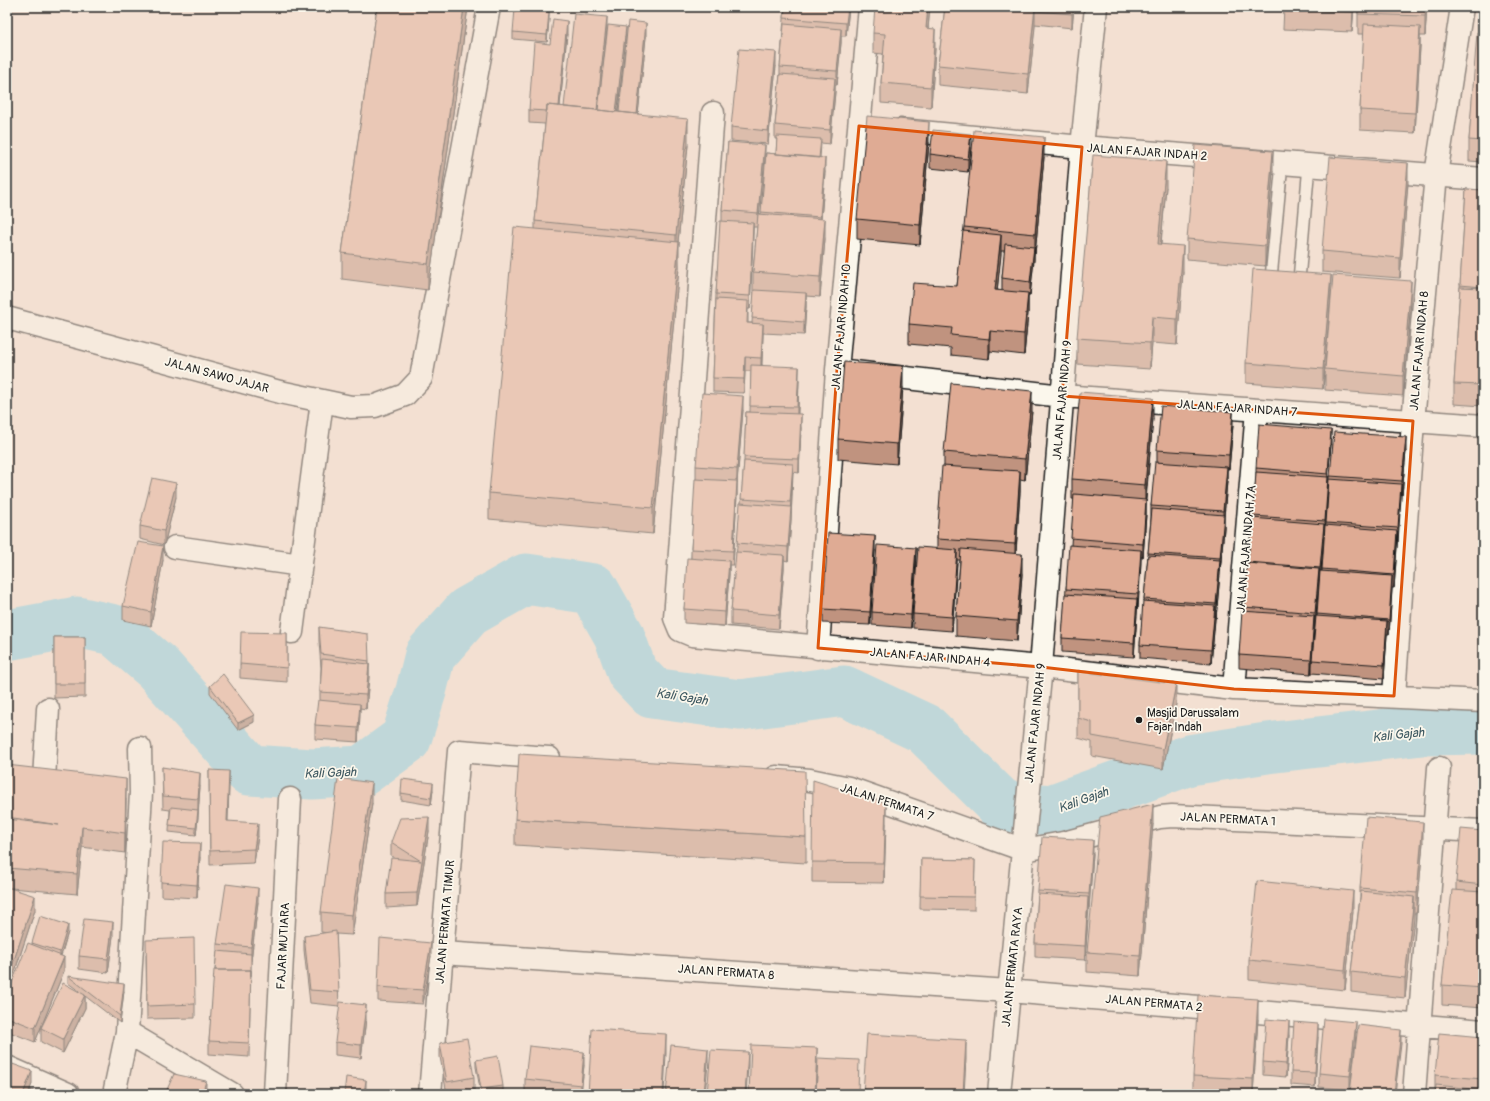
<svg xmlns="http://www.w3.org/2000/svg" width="1490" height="1101" font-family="Pangolin,sans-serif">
<rect width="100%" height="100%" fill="#f3e0d2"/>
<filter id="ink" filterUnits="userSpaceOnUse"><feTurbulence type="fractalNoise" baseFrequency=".025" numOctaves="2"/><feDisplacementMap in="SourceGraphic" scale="8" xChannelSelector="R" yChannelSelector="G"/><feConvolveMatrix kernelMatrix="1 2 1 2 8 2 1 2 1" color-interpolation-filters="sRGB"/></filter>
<g filter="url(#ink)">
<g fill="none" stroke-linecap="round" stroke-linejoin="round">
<path stroke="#83cde3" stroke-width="51" d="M7,635l70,-13 37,8 44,38 91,102 63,4 50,-3 44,-32 15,-48 9,-36 38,-43 58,-33 67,10 26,46 13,37 20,21 88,12 104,-14 81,38 78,77 48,4 138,-50 78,-12 155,-18 61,-1"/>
<g stroke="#1c1c1c" stroke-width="14">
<path id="service" d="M1277,278h-6l11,-115
M1299,280l10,-115"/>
</g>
<g stroke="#1c1c1c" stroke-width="25">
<path id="minor" d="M713,113l-38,505 5,12 12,5 349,32 193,22 249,12
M900,130l182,17 401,32
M7,318l273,74 71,15 24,-1 30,-11 16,-17 68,-371
M837,370l225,26 421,30
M175,547l126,18
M292,632l30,-231
M818,648l19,-278 33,-363
M1234,689l23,-279
M1394,696l19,-275 23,-246 26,-168
M776,777l34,3 39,8 175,62 39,-7 97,-26 12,-1 311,15
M44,780l4,-71
M442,953l567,38 474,40
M127,1032l105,62
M7,1067l61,27
M114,1094l13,-62 14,-239 -1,-45
M275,1094l15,-295
M430,1094l29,-343 90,7
M999,1094l42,-427 41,-520 14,-140
M1414,1094l25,-326"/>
</g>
<use href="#service" stroke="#fbf7ec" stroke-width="11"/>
<use href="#minor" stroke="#fbf7ec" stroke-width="22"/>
</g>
<path fill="#c0937f" stroke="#1c1c1c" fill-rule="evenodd" d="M377,7h91l-40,283 -86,-11v-26z
M785,7h64l-3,29h-5v7l-4,42h-2v7l-5,52 -9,-1 -1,15 5,14 -4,47 4,20 -5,58 -14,-1v11l-2,28 -41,-2 -1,32 37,15 -1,34 3,14 -2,45 -6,-1 -2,48 -3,41 -4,-1v9l-5,60 -48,-4v-14l10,-108 3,-42 2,-49h4l1,-41h-6l-1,22 -31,-1v-14l3,-84 6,-73v-11l6,-68 32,72h1l5,-61 10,1 1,-15h-2v-14l5,-51v-7zM753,227h4l-4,45v20h1l-2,31h-4v-14h2z
M930,7l-2,22 7,20 -4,58 -50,-4v-20l2,-29 -10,-1v-20z
M945,7h129l-2,21 -37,-4 -7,70 -90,-9v-20z
M1284,7h70l-2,25 -69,-3z
M1358,7h69l-2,29h-5v11l-5,86 -55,-3v-20l4,-76h-6z
M1483,7v155l-14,-1v-21l9,-108v-7z
M549,19l-2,23 -34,-3v-7z
M607,31l-9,79 28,-70 -8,72h1l27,-75 -8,77 50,31 -10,97 1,26 -26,266 -164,-15v-26l46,-264v-8l10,-97 -16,-1v-13l21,-66 17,-10 -7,72 4,1z
M776,66l-8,78 -37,-3v-14z
M929,142l-9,103 -63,-6v-20z
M971,148l-3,24 -38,-4v-14z
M1044,157l-9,97h-1v6l-4,35h-2v18l-4,42 -34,-4 -1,8 -38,-4v-7l-42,-4v-20l48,-38 7,-59zM1001,251h4l-3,27v13l-5,-1z
M1273,171l-8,95 -78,-7v-20z
M1408,183l-8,95 -78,-6v-21z
M1166,187l-5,57 22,28 -6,73 -25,-2 -2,26 -73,-5v-26z
M1466,189l17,1v216l-29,-2v-20z
M1331,291l80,10 -8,95 -78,-6v-18l-2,17 -77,-6v-20z
M903,387l-6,77 -59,-5v-20z
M743,410l-6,71v14l-4,70h-4v10l-4,51 -41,-3v-14l7,-50v-10l5,-70v-13z
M1032,411l-7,69 -5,-1v13l-4,61 6,21 -5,67 -61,-5v-20l4,-56h-3l-5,71 -39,-3v-14l24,-66v-9l7,-73v-14z
M1153,418l-7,82v14l-3,43h-2l-7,100 -72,-5v-14l4,-49 5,-44 3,-46h-2v-20z
M1233,425l-4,44h-2v12l-3,36v11l-8,90h-1l-4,46 -71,-6v-13l8,-90 3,-37v-12l6,-44v-12z
M1331,444l-3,34v12l2,-11v-3l76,-25 -4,44 -1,-1 -7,94h-2l-3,46h-2l-3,45 -72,-6v-13l3,-33h-1l-3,47 -72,-6v-13l9,-92 4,-45h1l3,-41v-9zM1324,535l-2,36h-1zM1319,581h1l-3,35h-1z
M176,497l-12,48 -24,-6v-13z
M875,550l-5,75 -47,-2v-14z
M163,560l-12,66 -28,-6v-14z
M916,562l-5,66 -39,-3v-13z
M319,627l50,34v14l-3,34 -6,-1 -2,34 -43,-3v-14l5,-25v-8l1,-24 -2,-27z
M287,633v49l-47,-4v-14z
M54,637h31v60l-31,1z
M1078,671l98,33 -13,65 -71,-13v-14l-14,-4z
M210,686l44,36 -16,8 -28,-37z
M7,765l119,34 -1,54 -43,-6 -5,47 -66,-6 24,22 -23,70 -5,-2z
M162,767l38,19 -2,31 -2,18 -27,-3 1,-22 -7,-1z
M209,770l20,14 -1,37 30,15 -4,27 -44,2z
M433,790l-2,15 -30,-5v-7z
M372,803l-20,132 -16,-1 3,72 -29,-3 -6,-53v-14l24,-3 -7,-1v-20z
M515,819l291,18v26l-291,-18z
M886,823l-2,60 -72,-1v-20z
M1153,824l-13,152 -53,-4v-20z
M429,831l-12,75 -31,2v-14l10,-35 -5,-3v-14z
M1483,831v177l-41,-3v-20l14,-95v-8z
M1423,842l-6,71h-3l-9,85 -54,-6v-20l9,-75v-9z
M1093,854l-8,106 -50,-3v-14l3,-52z
M200,857l-3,41 -36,-2v-14z
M921,859l54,1 -1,50 -54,-1z
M258,902l-7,59 -2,96 -40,-3v-13l6,-71 2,-19v-7z
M1353,911l-8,79 -96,-10v-20z
M68,932l-7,24 3,15 -29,71 -28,-11v-36l25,-50v-2z
M113,936l-5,37 -29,-4v-13z
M146,954l49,50v14l-48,1z
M431,956l-8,48 -45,-3v-14z
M68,976l56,15 -4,32 -35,-27v12l-22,45 -22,-11v-14l38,-37 -11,-8z
M366,1019l-5,39 -26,-3v-13z
M1258,1019l-5,75h-60v-18z
M1289,1035l-3,42 -23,-2v-13z
M1356,1036l-6,54 -31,-3v-14z
M1318,1037l-3,50 -24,-2v-13z
M1483,1037v57l-48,-5v-14z
M440,1043l34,34v14l-17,3h-10l-7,-37z
M476,1060l27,26v6h22v-13l59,-14 -3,29h-100l-5,-27z
M7,1062l25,22 -4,10h-21z"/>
<path fill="#9c7868" stroke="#1c1c1c" d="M464,7h4l-40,283v-26z
M848,7h1l-3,29v-13z
M928,7h2l-4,42v-21z
M1035,7v20l-7,67v-20z
M1072,7h2l-2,21z
M1353,7h1l-2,25z
M1426,7h1l-2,29v-20z
M549,12v7l-2,23v-7z
M607,17v14l-11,99v-14z
M567,21v13l-9,91v-13z
M646,23v14l-10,98v-14z
M626,27v13l-11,93v-14z
M1420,27v20l-5,86v-20z
M841,29v14l-4,42v-14z
M935,29v20l-4,58v-20z
M776,52v14l-8,78v-13z
M835,78v14l-5,52v-14z
M688,119v26l-12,116v-26z
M929,122v20l-9,103v-20z
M971,134v14l-3,24v-13z
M1044,137v20l-9,97v-20z
M765,145v14l-7,68v-14z
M1273,151v20l-8,95v-20z
M825,158v14l-5,59v-14z
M1166,161v26l-8,83v-26z
M1408,163v20l-8,95v-20z
M825,219v20l-5,58v-20z
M753,223v14l-3,72v-13z
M1001,235v20l-6,55v-20z
M679,242v26l-26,266v-26z
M1183,246v26l-6,73v-26z
M1034,247v13l-4,35v-13z
M1331,275v20l-8,94v-20z
M1411,281v20l-8,95v-20z
M806,293v14l-2,28v-13z
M1028,293v20l-4,42v-21z
M1152,317v26l-2,26v-26z
M763,324v13l-2,34v-13z
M990,331v20l-1,8v-20z
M745,357v14l-1,22v-14z
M903,366v21l-6,77v-20z
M799,367v13l-2,41v-14z
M1032,391v20l-7,69v-21z
M743,396v14l-6,73v-14z
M1153,398v20l-8,87v-20z
M1233,412v13l-4,44v-14z
M801,414v14l-2,45v-14z
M1331,430v14l-3,34v13l-3,44v-14l3,-34v-13z
M1406,437v14l-4,44v-14z
M793,464l-2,56 -3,41v-14z
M1227,467v14l-3,36v11l-4,44v-14l3,-36v-11z
M1020,471v21l-5,72v-20z
M737,481v14l-4,70v-14z
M176,483v14l-12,48v-14z
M1401,484v14l-3,44v-14z
M1146,500v14l-3,43v-13z
M1324,524v14l-4,43v-13z
M1397,531v14l-3,43v-13z
M875,536v14l-5,75v-13z
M163,546v14l-12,66v-14z
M916,548v14l-5,66v-13z
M957,550v14l-5,67v-14z
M1141,550v14l-3,44v-14z
M1022,554v20l-5,67v-20z
M784,555v14l-5,60v-14z
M1220,560v14l-4,44v-14z
M729,561v14l-4,51v-14z
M1319,569v14l-4,44v-14z
M1392,576v14l-3,44v-14z
M1137,599v14l-3,44v-14z
M1215,606v14l-4,44v-14z
M1314,616v14l-3,44v-14z
M1387,621v14l-3,44v-14z
M369,664v14l-3,31v-14z
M1176,684v20l-13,65v-20z
M360,704v13l-2,25v-14z
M254,715v7l-16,8v-7z
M229,771v13l-2,50v-13z
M200,773v13l-2,27v-14z
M126,779v20l-1,54v-20z
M372,783v20l-20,132v-20z
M433,783v7l-2,15v-7z
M886,803v20l-2,60v-20z
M1153,804v20l-13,152v-20z
M198,810v7l-2,18v-7z
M429,817v14l-12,75v-13z
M1423,822v20l-6,71v-20z
M258,823v13l-4,27v-14z
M82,827v20l-5,47v-20z
M1093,840v14l-4,54v-14z
M200,843v14l-3,41v-13z
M258,888v14l-7,59v-14z
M1353,891v20l-8,79v-20z
M35,896v14l-23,70v-14z
M1088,897v14l-3,49v-14z
M1414,897v21l-9,80v-20z
M113,922v14l-5,37v-14z
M68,925v7l-8,27v-7z
M431,943v13l-8,48v-14z
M64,957v14l-29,71v-14z
M124,984v7l-4,32v-7z
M85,995v13l-22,45v-14z
M1258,999v20l-5,75v-15z
M366,1005v14l-5,39v-13z
M1289,1021v14l-3,42v-13z
M1356,1022v14l-6,54v-14z
M1318,1024v13l-3,50v-14z
M1401,1030v14l-6,50h-1z
M666,1034v20l-2,40h-1z
M966,1040v20l-2,34h-1z
M817,1048v21l-1,25h-1z
M708,1049v14l-3,31h-1z
M584,1052v13l-3,29v-9z
M748,1052v14l-2,28h-1z
M32,1071v13l-4,10h-5z
M366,1080v7l-1,7h-1z
M206,1081v13h-4z"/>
<path fill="#dfab94" stroke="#1c1c1c" d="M377,7h87l-36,257 -86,-11z
M785,7h63l-2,16 -62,-5z
M875,7h53l-2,21 9,1 -4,58 -50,-4 4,-49 -12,-1z
M945,7h90l-7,67 -90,-9z
M1035,7h37v7l-37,-3z
M1284,7h69l-1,5 -69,-3z
M1358,7h68l-1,9 -67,-2z
M1479,7h4v19l-5,-1z
M515,9l34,3 -2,23 -34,-3z
M574,14l33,3 -10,93 -33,-3z
M553,19l14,2 -8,85 -12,-1v6l-18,-1 5,-68 16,2z
M628,21l18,2 -9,91 -18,-2z
M784,24l57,5 -4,42 -57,-4z
M1364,24l56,3 -5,86 -55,-3z
M608,25l18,2 -10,85 -18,-2z
M1477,32h6v109l-14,-1z
M739,49l37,3 -8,79 -37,-4z
M780,74l55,4 -5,52 -55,-5z
M547,105l141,14 -12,116 -141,-14z
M867,116l62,6 -9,103 -63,-6z
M933,130l38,4 -3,25 -38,-5z
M974,130l70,7 -9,97 -71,-7z
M777,136l44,3 -2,19 -43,-4z
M728,142l37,3 -7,68 -36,-3z
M1195,145l78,6 -8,95 -78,-7z
M766,153l59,5 -5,59 -59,-5z
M1093,155l73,6 -8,83 25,2 -6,73 -25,-2 -2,26 -73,-5z
M1330,157l78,6 -8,95 -78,-7z
M1466,189l17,1v97l-23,-2z
M758,214l67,5 -5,58 -67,-5z
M720,221l33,2 -3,73 -34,-2z
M514,227l165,15 -26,266 -164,-15z
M963,231l38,4 -6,55 33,3 -4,41 -34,-3 -1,8 -38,-4 1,-7 -43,-4 4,-41 44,3z
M1005,244l29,3 -4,35 -28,-4z
M1253,269l78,6 -8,94 -77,-6z
M1333,275l78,6 -8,95 -78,-7z
M1460,287l23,1v97l-29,-1z
M754,290l52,3 -2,29 -52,-4z
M716,299l32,2 -1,22 16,1 -2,34 -16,-1 -1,22 -31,-1z
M844,362l59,4 -6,78 -59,-5z
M751,365l48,2 -2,40 -47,-1z
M951,383l81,8 -7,68 -81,-7z
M1080,392l73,6 -8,87 -73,-6z
M702,393l41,3 -6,73 -41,-3z
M1161,406l72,6 -4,43 -72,-5z
M746,412l55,2 -2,45 -55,-2z
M1259,424l72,6 -3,44 -72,-6z
M1334,432l72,5 -4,44 -72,-5z
M744,461l49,3 -3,38 -49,-3z
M1155,462l72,5 -4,44 -72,-5z
M942,466l78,5 -5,73 -78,-5z
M1256,472l72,5 -3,44 -72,-5z
M152,478l24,5 -12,48 -24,-5z
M695,479l42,2 -4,70 -42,-2z
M1329,479l72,5 -3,44 -72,-5z
M1074,494l72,6 -3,44 -72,-6z
M740,503l51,4 -3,40 -51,-4z
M1152,509l72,6 -4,43 -72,-5z
M1252,518l72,6 -4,44 -72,-6z
M1325,525l72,6 -3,44 -72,-6z
M828,533l47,3 -5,76 -47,-3z
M138,542l25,4 -12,66 -28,-6z
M877,545l39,3 -5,67 -39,-3z
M1069,545l72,5 -3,44 -72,-5z
M918,547l39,3 -5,67 -39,-3z
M961,549l61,5 -5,67 -61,-5z
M736,552l48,3 -5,60 -48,-4z
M1148,555l72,5 -4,44 -72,-5z
M687,558l42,3 -4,51 -41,-3z
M1247,563l72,6 -4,44 -71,-6z
M1320,571l72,5 -3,44 -72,-6z
M1065,594l72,5 -3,44 -72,-5z
M1143,601l72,5 -4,44 -71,-5z
M1242,611l72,5 -3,44 -72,-5z
M1316,616l71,5 -3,44 -72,-5z
M319,627l49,7 1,27 -48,-7z
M241,632l46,1v35l-47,-4z
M54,637h31v47h-31z
M322,659l47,5 -3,31 -46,-3z
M1078,671l98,13 -13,65 -71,-13v-14l-14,-4z
M223,674l31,41 -16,8 -28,-37z
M318,700l42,4 -2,24 -43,-3z
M519,754l286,17 1,66 -291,-18z
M7,765l119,14 -1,54 -43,-6 -5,47 -70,-6v-49l52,6 -52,-8z
M162,767l38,6 -2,26 -35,-3z
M209,770l20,1 -2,50 31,2 -4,26 -44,2z
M338,778l34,5 -20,132 -31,-3z
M402,779l31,4 -2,15 -30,-5z
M813,780l73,23 -2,60 -72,-1z
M1153,804l-13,152 -53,-4 13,-135z
M171,807l27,3 -2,18 -27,-3z
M429,817l-12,76 -31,1 5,-36 30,3 -30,-19 9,-24z
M1366,817l57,5 -6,71 -57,-5z
M1461,829l22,2v54l-27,-3z
M1042,837l51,3 -4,54 -51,-3z
M163,842l37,1 -3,42 -36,-3z
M921,859l54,1 -1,37 -54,-1z
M1257,881l96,10 -8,79 -96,-10z
M226,884l32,4 -7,59 -34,-3z
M7,887l28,9 -23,70 -5,-2z
M1452,890l31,2v96l-41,-3z
M1361,891l53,6 -9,81 -54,-6z
M1038,894l50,3 -3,49 -50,-3z
M40,916l28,9 -8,27 -28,-9z
M84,919l29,3 -5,37 -29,-3z
M336,931l3,61 -29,-2 -6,-54z
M194,938l1,66 -48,2 -1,-66z
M380,938l51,5 -8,47 -45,-3z
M28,943l36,14 -29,71 -28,-11v-22z
M217,951l34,3v22v-6h-36z
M214,970h37l-2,73 -40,-2z
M68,976l56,8 -4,32z
M63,983l22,12 -22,44 -22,-11z
M1198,995l60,4 -5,80 -60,-3z
M340,1002l26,3 -5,40 -26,-3z
M1266,1019l23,2 -3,43 -23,-2z
M1324,1019l32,3 -6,54 -31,-3z
M1294,1022l24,2 -3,49 -24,-1z
M1358,1025l43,5 -7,64h-34l-10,-1z
M592,1029l74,5 -3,60h-75z
M1439,1033l44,4v42l-48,-4z
M867,1034l99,6 -3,54h-100z
M467,1038l7,39 -27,5 -7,-39z
M671,1045l37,4 -4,45h-38z
M751,1045l66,3 -2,46h-66z
M529,1046l55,6 -3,33 -56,-6z
M711,1050l37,2 -3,42h-38z
M498,1056l5,30 -22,3 -5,-29z
M818,1058l41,2 -1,34h-42z
M7,1062l25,9 -9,23h-9l-7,-2z
M174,1074l32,7 -4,13h-37z
M346,1077l20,3 -2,14h-20z
M1436,1085l47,5v4h-48z
M496,1091l50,2v1h-50z
M43,1092l6,2h-7z"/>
</g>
<path d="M0 0H1490V1101H0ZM859,126l223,21 -20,249 351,25 -19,275 -160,-7 -193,-22 -223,-19 19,-278z" fill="#f3e0d2" fill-opacity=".55" fill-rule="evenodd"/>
<path fill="none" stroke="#de560d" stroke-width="3" stroke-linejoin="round" d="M859,126l223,21 -20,249 351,25 -19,275 -160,-7 -193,-22 -223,-19 19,-278z"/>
<circle fill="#1c1c1c" stroke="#fbf7ec" stroke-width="1.5" cx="1139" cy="720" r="4"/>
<g text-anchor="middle" stroke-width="3.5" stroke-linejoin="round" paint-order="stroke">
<g font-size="12" fill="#1c1c1c" stroke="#fbf7ec">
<text transform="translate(1147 152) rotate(4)" y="4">JALAN FAJAR INDAH 2</text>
<text transform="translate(841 327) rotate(-85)" y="4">JALAN FAJAR INDAH 10</text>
<text transform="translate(1419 351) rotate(-85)" y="4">JALAN FAJAR INDAH 8</text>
<text transform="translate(217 375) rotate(15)" y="4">JALAN SAWO JAJAR</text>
<text transform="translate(1062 400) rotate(-85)" y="4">JALAN FAJAR INDAH 9</text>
<text transform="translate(1237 408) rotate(4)" y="4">JALAN FAJAR INDAH 7</text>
<text transform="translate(1246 549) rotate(-85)" y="4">JALAN FAJAR INDAH 7A</text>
<text transform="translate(930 657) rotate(5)" y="4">JALAN FAJAR INDAH 4</text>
<text transform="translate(1035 723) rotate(-84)" y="4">JALAN FAJAR INDAH 9</text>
<text transform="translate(887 802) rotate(18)" y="4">JALAN PERMATA 7</text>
<text transform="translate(1228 819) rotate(3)" y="4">JALAN PERMATA 1</text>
<text transform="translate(445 922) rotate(-85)" y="4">JALAN PERMATA TIMUR</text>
<text transform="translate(283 946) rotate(-87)" y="4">FAJAR MUTIARA</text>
<text transform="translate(1012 967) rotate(-84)" y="4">JALAN PERMATA RAYA</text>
<text transform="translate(726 972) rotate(4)" y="4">JALAN PERMATA 8</text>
<text transform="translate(1154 1003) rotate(5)" y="4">JALAN PERMATA 2</text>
</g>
<g font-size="12" fill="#1c1c1c" stroke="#fbf7ec" text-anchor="start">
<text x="1147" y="717">Masjid Darussalam<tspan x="1147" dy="14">Fajar Indah</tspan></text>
</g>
<g font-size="13" font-style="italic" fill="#405a62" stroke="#fbf7ec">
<text transform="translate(682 696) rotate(9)" y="5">Kali Gajah</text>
<text transform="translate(1398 734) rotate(-6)" y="5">Kali Gajah</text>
<text transform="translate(330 772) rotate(-2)" y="5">Kali Gajah</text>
<text transform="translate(1083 799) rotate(-20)" y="5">Kali Gajah</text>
</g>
</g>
<rect width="1490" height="1101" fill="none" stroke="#fbf7ec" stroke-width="24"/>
<rect x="12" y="12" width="1466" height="1077" fill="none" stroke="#1c1c1c" stroke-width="1.5" filter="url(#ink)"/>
</svg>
